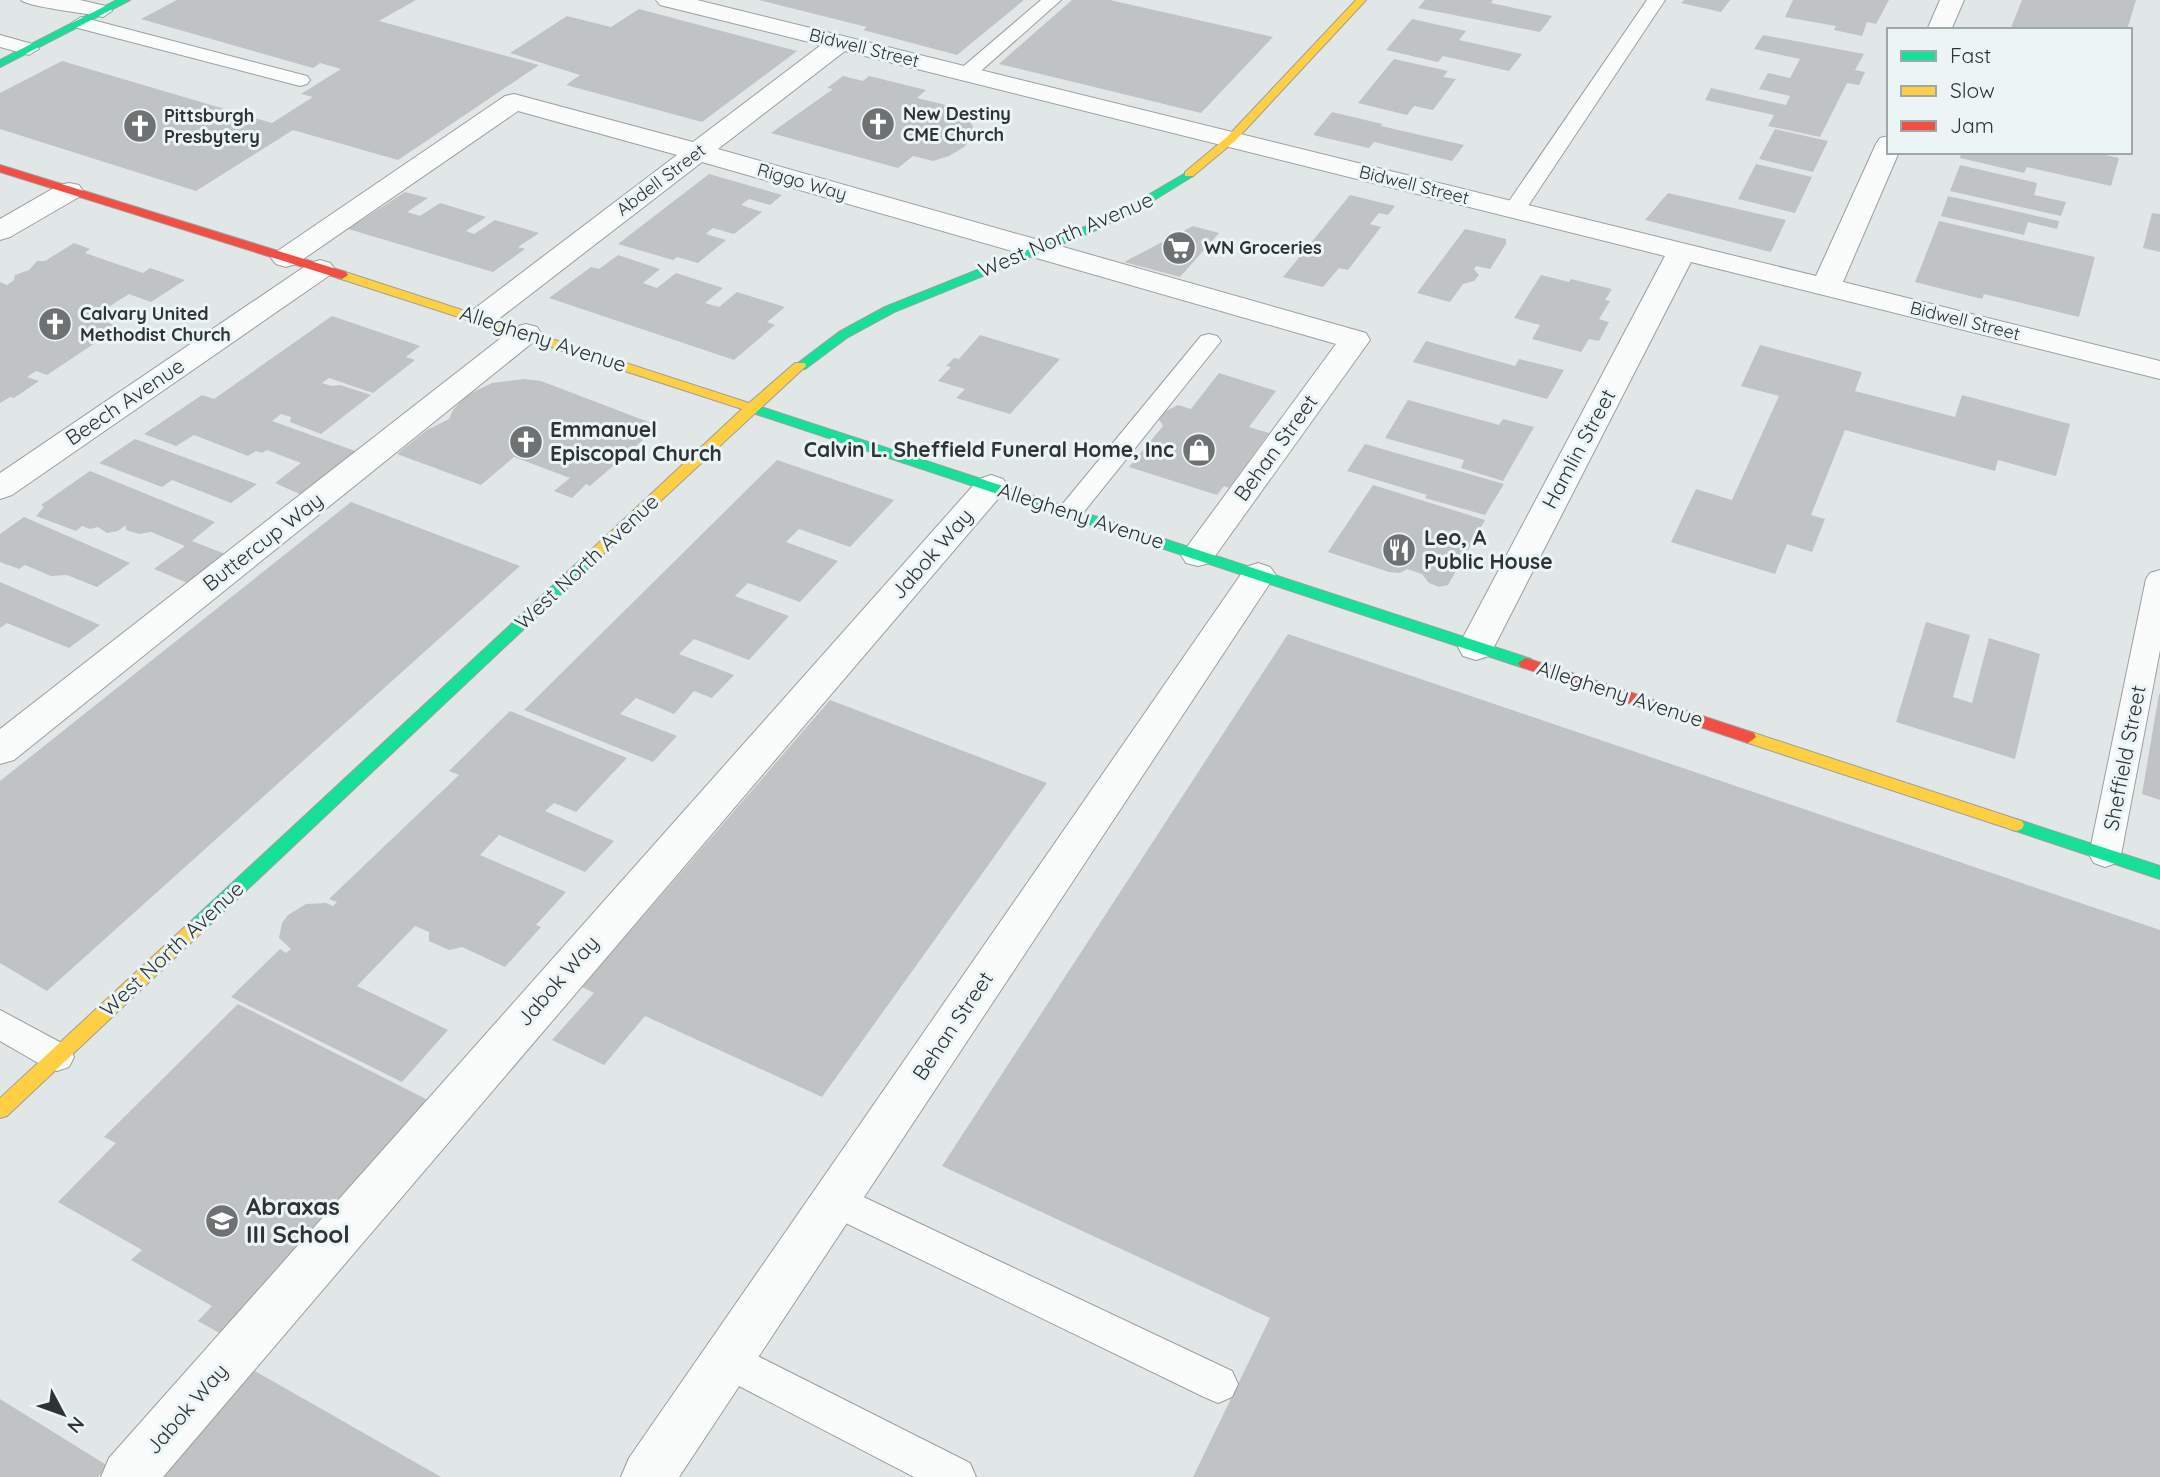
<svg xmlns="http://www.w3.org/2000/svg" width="2160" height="1477" font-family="Quicksand,sans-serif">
<rect width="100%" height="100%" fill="#e1e6e6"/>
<path fill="#bfc3c4" d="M177,0h239l-37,21 160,44 -141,95 -105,-30 -97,61 -196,-62v-36l62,-32 210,62 41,-26 -12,-3 40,-25 -21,-6 -7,5 -172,-49z
M759,0h265l-67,55 -94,-25 4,-3z
M1072,0h38l163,37 -72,76 -202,-49z
M1425,0h68l-2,3 61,13 -12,16 -122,-24z
M1684,0h46l-9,12 -40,-9z
M1793,0h96l-13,24 -9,-2 -5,14 -28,-6 2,-4 -51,-9z
M2022,0h114l-9,30h-117z
M639,9l158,42 -95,71 -136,-37 14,-10 -70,-22 57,-37 44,11z
M1412,19l54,12 -7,9 63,14 -13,17 -66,-15 -5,6 -52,-12z
M1763,35l101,19 -9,16 10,2 -6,13 -12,-2 -27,54 -52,-11 6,-11 -69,-15 6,-12 75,17 4,-9 -31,-7 9,-16 22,5 10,-19 -46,-10z
M1394,59l54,12 -5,6 13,2 -23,31 -19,-4 -7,9 -49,-12z
M843,76l20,5 6,-5 57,14 -9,8 62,15 -10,8 4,5 -3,14 -6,7 -15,9 -16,5 -20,-5 -15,12 -127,-35 62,-44 -6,-1z
M1332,112l50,12 -1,2 83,19 -12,16 -78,-19 -5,6 -56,-13z
M1775,129l53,12 -15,31 -54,-13z
M1962,152h130l27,6 -8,28 -84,-19 -3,6 -64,-15z
M1756,164l56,13 -17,36 -57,-14z
M1960,165l77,18 -3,12 32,7 -5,14 -111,-25z
M709,174l73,21 -12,10 -21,-6 -8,6 21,7 -28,22 -21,-6 -4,3 -3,3 20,6 -28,23 -21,-6 -4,3 -55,-16z
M405,192l23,6 -21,14 13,4 20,-13 46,14 -20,14 8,3 21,-14 44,13 -21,14 7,2 -32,23 -145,-43z
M1668,193l118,27 -15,32 -126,-32z
M1350,195l45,11 -7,9 -9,-2 -9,11 11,3 -33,43 -9,-2 -16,19 -40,-10z
M1948,196l111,25 -2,8 -29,-7 -4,13 -83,-19z
M2152,213l8,1v38l-17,-4z
M1939,221l156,36 -16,60 -95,-23 -2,5 -67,-17z
M1193,226l26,7 -39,44 -56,-15z
M1465,229l41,10v5l-16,25 -14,-3 -2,3 5,6 -5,6 -11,3 -13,18 -33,-9z
M74,243l16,6 -5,4 58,20 7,-5 35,12 -34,22 -22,-8 -27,17v9l17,7 -72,48 -11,-4 -9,6 12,4 -25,17 -4,-1 -10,6v-121l7,3 7,-5 1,-5 14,-5 8,-9h8z
M618,255l42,14 -17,14 14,5 19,-15 47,15 -18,15 14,4 18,-15 48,15 -18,15 8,3 -41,35 -185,-62 42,-31 8,2z
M1541,275l28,7 2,-3 41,10 -7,11 5,1 -11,18 10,3 -10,19 -10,-2 -8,13 -49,-13 8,-14 -26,-7z
M332,316l88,30 -14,11 9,3 -42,33 -44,-15 -7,5 10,3 8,-1 31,10 -50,39 -31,-12 1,-5 -10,-3 -9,7 86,31 -56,43 -27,-12 26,-20 -34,-13 -5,3 -6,-2 -8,5 -54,-21 -18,11 -32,-12 58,-39 12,4z
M980,335l80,24 -50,55 -54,-16 9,-9 -27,-8 13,-14 -5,-1 8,-8 5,1z
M1426,341l89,25 4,-7 45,11 -17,29 -134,-37z
M1760,345l102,27 -7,19 100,26 7,-22 108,29 -14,52 -58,-16 -3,11 -150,-41 -34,85 14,4 -13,33 -25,-8 -12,30 -104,-32 25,-53 36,11 47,-104 -38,-10z
M1219,373l57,18 -27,36 20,6 -40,55 -5,-2 -7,9 -88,-28 34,-41 -4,-7 7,-8 12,-6 13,4z
M524,379l17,2 118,45 -69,60 -4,-2 -14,14 -18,-7 16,-13 -56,-21 -33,28 -84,-31 30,-24 22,-11 4,-9 14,-15 25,-12z
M1408,400l91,25 4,-6 31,8 -31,54 -42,-13 3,-8 -79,-22z
M135,439l122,45 -26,19 -59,-23 -10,7 -63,-24z
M1365,444l139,40 -19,31 -60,-17 2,-3 -80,-24z
M777,460l117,40 -44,47 -51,-18 -13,13 52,19 -38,41 -52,-19 -13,13 54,20 -40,44 -55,-21 -15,15 55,21 -22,23 -18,-7 -20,23 -38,-16 -16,16 57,22 -24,26 -129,-52z
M90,471l125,51 -23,19 36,14 -38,29 -36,-15 31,-23 -34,-14 -12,2 -13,-4v-5l-8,6 -11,2 -9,-6 -8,2 -8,-3 -6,5 -40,-15 8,-9 -3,-2z
M1373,485l112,35 -37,65 -9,2 -10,-4 -7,-9 -15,-5 -7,4 -11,-1 -61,-20z
M351,502l169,64 -473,425 -47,-28v-182z
M24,517l106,46 -33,24 -30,-12 -16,1 -26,-11 -6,4 -19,-7v-28z
M0,582l100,43 -31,23 -62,-25 -7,5z
M1926,622l44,13 -17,62 19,6 17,-65 51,16 -25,105 -119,-37z
M1288,634l872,296v547h-967l77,-159 -328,-152z
M2159,694h1v106l-18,-6z
M830,700l217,83 -225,314 -177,-81 -41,49 -52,-25 42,-47 -12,-6z
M510,711l117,47 -51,54 -22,-9 -9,8 69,30 -29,31 -86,-37 -19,20 86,37 -30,33 5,2 -36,40 -43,-20 -13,3 -20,-9v-9l-14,-6 -58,60 91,44 -46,52 -171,-85 49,-48 6,4 5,-4 -12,-11 3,-15 6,-8 18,-11 20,-1 7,3 4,-4 -8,-3 130,-124 -10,-4z
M238,1004l192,97 -207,234 -25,-14 14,-15 -81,-46 11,-10 -84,-48 58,-59 -12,-6z
M246,1366l195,111h-289z
M0,1399l108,67 -10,11h-98z"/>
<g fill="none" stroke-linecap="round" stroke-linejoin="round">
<g stroke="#9b9f9f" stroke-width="2">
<path id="lane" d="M21,0h59l30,7 2,4 -9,6c-15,-4 -76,-10 -82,-17z
M1041,0h20l-88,78h-14l-3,-4 3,-4z
M1647,0h18l-143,215h-16l-3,-5z
M81,17l226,59 3,4 -3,4 -7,2 -226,-59 -2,-4z
M0,35l36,10 3,4 -10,6 -29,-8z
M1209,334l8,2 4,5 -4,5 -138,172 -9,2 -9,-2 -4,-6 4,-6 140,-170z
M2160,570v80l-39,205 -5,8 -11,4 -11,-4 -5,-8 57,-276 4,-6z
M0,1010l69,37 5,10 -5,10 -12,4 -12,-4 -45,-26z
M836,1184l396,187 6,13 -6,13 -14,6 -14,-6 -381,-185 -5,-12 5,-12z
M728,1341l242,122 6,14h-62l-200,-104 -6,-13 6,-13z"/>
</g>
<g stroke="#9b9f9f" stroke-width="2">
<path id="street" d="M656,0h41l1119,276 60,-132 4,-6 9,-2v16h10l-56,130 317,79v18l-469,-117 -197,385 -5,9 -13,4 -13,-4 -5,-9 207,-391 -820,-205 -127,98 648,184 4,7 -160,223 -12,3 -12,-3 -5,-8 155,-211 -634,-182 -210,162 -11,3 -11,-3 -4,-6 4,-6 207,-157 -159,-44 -222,153 -10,3 -10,-3 -5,-6 5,-6 229,-156 9,-2 179,48 128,-97 -161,-40z
M1940,0h24l-13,30h-24z
M69,183l10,2 4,6 -4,6 -69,40 -10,3v-21l59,-34z
M320,260l10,3 5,6 -5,6 -318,220 -12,4v-26l310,-210z
M526,324l11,3 4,6 -4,6 -523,421 -14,4v-35l515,-402z
M991,475l12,4 5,7 -5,7 -840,984h-62l8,-19 870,-979z
M1258,563l12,4 6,8 -6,8 -591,894h-58l8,-19 617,-891z"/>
</g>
<g stroke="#9b9f9f" stroke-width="2">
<path id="fast" d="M117,0h13l-130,67v-7z
M1189,171l4,1v4l-47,29 -50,25 -202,82 -46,25 -43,32h-10l-1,-3 45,-34 46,-25 202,-81 51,-25z
M752,404l779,255 3,4 -8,5 -5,-1 -774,-256 -2,-3z
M594,550l5,2 2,3 -2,3 -399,376 -6,2 -6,-2 -3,-5 3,-5 401,-372z
M2016,819l144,47v13l-150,-50 -2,-4 2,-4z"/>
</g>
<g stroke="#9b9f9f" stroke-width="2">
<path id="slow" d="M1356,0h10l-131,141 -42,35h-8v-4l42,-35z
M342,271l407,132 46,-40h10l1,3 -207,192h-10l-2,-3 2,-3 153,-143 -404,-131 -2,-3z
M1748,731l274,90 2,4 -2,4 -6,2 -274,-90 -2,-4z
M194,922l6,2 3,5 -3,5 -193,182 -7,2v-20l188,-174z"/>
</g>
<g stroke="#9b9f9f" stroke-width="2">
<path id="jam" d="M0,165l346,107 2,3 -6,4 -4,-1 -338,-106z
M1526,658l228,75 2,4 -8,6 -6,-2 -221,-74 -3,-4z"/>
</g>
<use href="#lane" fill="#fafbfb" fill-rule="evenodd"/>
<use href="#street" fill="#fafbfb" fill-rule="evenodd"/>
<use href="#fast" fill="#16e098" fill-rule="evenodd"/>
<use href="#slow" fill="#ffcf43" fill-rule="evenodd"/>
<use href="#jam" fill="#f24e42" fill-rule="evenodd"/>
</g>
<defs>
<g id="church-disc" transform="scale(1.75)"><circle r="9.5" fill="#6e7272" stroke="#ebf5f6"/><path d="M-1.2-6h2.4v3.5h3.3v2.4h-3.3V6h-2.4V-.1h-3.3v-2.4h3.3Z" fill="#fff"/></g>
<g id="supermarket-disc" transform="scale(1.75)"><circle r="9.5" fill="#6e7272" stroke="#ebf5f6"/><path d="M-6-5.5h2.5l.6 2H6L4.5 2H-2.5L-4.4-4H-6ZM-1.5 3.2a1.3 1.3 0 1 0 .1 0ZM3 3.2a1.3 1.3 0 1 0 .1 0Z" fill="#fff"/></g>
<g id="shop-disc" transform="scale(1.75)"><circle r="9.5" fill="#6e7272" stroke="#ebf5f6"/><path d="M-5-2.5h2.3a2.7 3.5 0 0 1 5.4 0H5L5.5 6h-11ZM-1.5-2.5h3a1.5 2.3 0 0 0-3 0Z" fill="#fff"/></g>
<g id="restaurant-disc" transform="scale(1.75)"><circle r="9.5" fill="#6e7272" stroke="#ebf5f6"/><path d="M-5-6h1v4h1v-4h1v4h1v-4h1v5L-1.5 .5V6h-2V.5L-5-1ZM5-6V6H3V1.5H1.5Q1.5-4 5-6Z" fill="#fff"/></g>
<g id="school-disc" transform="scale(1.75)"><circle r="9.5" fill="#6e7272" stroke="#ebf5f6"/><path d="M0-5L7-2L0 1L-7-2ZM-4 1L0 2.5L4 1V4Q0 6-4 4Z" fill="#fff"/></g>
</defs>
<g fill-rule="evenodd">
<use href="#church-disc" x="878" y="124"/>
<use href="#church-disc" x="140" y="126"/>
<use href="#supermarket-disc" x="1179" y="248"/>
<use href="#church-disc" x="55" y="324"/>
<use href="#church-disc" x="526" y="442"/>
<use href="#shop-disc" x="1199" y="450"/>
<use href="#restaurant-disc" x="1399" y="550"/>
<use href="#school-disc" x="222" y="1221"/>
</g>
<g text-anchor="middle" stroke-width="6" stroke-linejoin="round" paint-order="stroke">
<g font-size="18" fill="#303334" stroke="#ebf5f6">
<text transform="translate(864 48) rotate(14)" y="6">Bidwell Street</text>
<text transform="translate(661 180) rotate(-37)" y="6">Abdell Street</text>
<text transform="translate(802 182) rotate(16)" y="6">Riggo Way</text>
<text transform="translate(1414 185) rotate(14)" y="6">Bidwell Street</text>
<text transform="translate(1965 321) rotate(14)" y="6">Bidwell Street</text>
</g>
<g font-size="18" font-weight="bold" fill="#303334" stroke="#ebf5f6" text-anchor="start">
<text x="903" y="120">New Destiny<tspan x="903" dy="21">CME Church</tspan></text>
<text x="164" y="122">Pittsburgh<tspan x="164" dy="21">Presbytery</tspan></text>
<text x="1204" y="254">WN Groceries</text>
<text x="80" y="320">Calvary United<tspan x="80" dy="21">Methodist Church</tspan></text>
</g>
<g font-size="21" fill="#303334" stroke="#ebf5f6">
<text transform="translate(1066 235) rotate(-23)" y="7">West North Avenue</text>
<text transform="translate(543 339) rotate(18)" y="7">Allegheny Avenue</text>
<text transform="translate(125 402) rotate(-34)" y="7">Beech Avenue</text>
<text transform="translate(1276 448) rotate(-54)" y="7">Behan Street</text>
<text transform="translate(1579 449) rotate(-62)" y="7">Hamlin Street</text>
<text transform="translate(1081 516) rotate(18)" y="7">Allegheny Avenue</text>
<text transform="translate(263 542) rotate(-38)" y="7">Buttercup Way</text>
<text transform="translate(932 554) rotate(-49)" y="7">Jabok Way</text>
<text transform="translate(587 562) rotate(-43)" y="7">West North Avenue</text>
<text transform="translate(1620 694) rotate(18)" y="7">Allegheny Avenue</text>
<text transform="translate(2125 758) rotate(-79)" y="7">Sheffield Street</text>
<text transform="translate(172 949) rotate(-43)" y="7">West North Avenue</text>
<text transform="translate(558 981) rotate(-49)" y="7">Jabok Way</text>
<text transform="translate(953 1026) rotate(-56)" y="7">Behan Street</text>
<text transform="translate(187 1409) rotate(-49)" y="7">Jabok Way</text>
</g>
<g font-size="21" font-weight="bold" fill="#303334" stroke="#ebf5f6" text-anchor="start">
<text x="550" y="437">Emmanuel<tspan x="550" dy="24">Episcopal Church</tspan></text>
<text x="1174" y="457" text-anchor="end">Calvin L. Sheffield Funeral Home, Inc</text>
<text x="1424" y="545">Leo, A<tspan x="1424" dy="24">Public House</tspan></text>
</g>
<g font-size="24" font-weight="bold" fill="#303334" stroke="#ebf5f6" text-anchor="start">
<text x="246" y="1215">Abraxas<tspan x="246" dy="28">III School</tspan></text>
</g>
</g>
<rect x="1887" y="28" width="245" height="126" fill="#ebf5f6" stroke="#a0a7a8" stroke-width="2"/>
<rect x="1901" y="51" width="35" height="10" fill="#16e098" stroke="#a0a7a8" stroke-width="2"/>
<text x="1950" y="63" font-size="21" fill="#303334">Fast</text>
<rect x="1901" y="86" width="35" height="10" fill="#ffcf43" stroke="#a0a7a8" stroke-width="2"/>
<text x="1950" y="98" font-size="21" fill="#303334">Slow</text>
<rect x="1901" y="121" width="35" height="10" fill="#f24e42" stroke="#a0a7a8" stroke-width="2"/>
<text x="1950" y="133" font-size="21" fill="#303334">Jam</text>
<g transform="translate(63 1414) rotate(131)" stroke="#ebf5f6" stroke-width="5" paint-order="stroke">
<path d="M0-5L12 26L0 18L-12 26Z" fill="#303334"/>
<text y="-10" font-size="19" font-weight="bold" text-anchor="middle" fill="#303334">N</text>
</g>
</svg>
